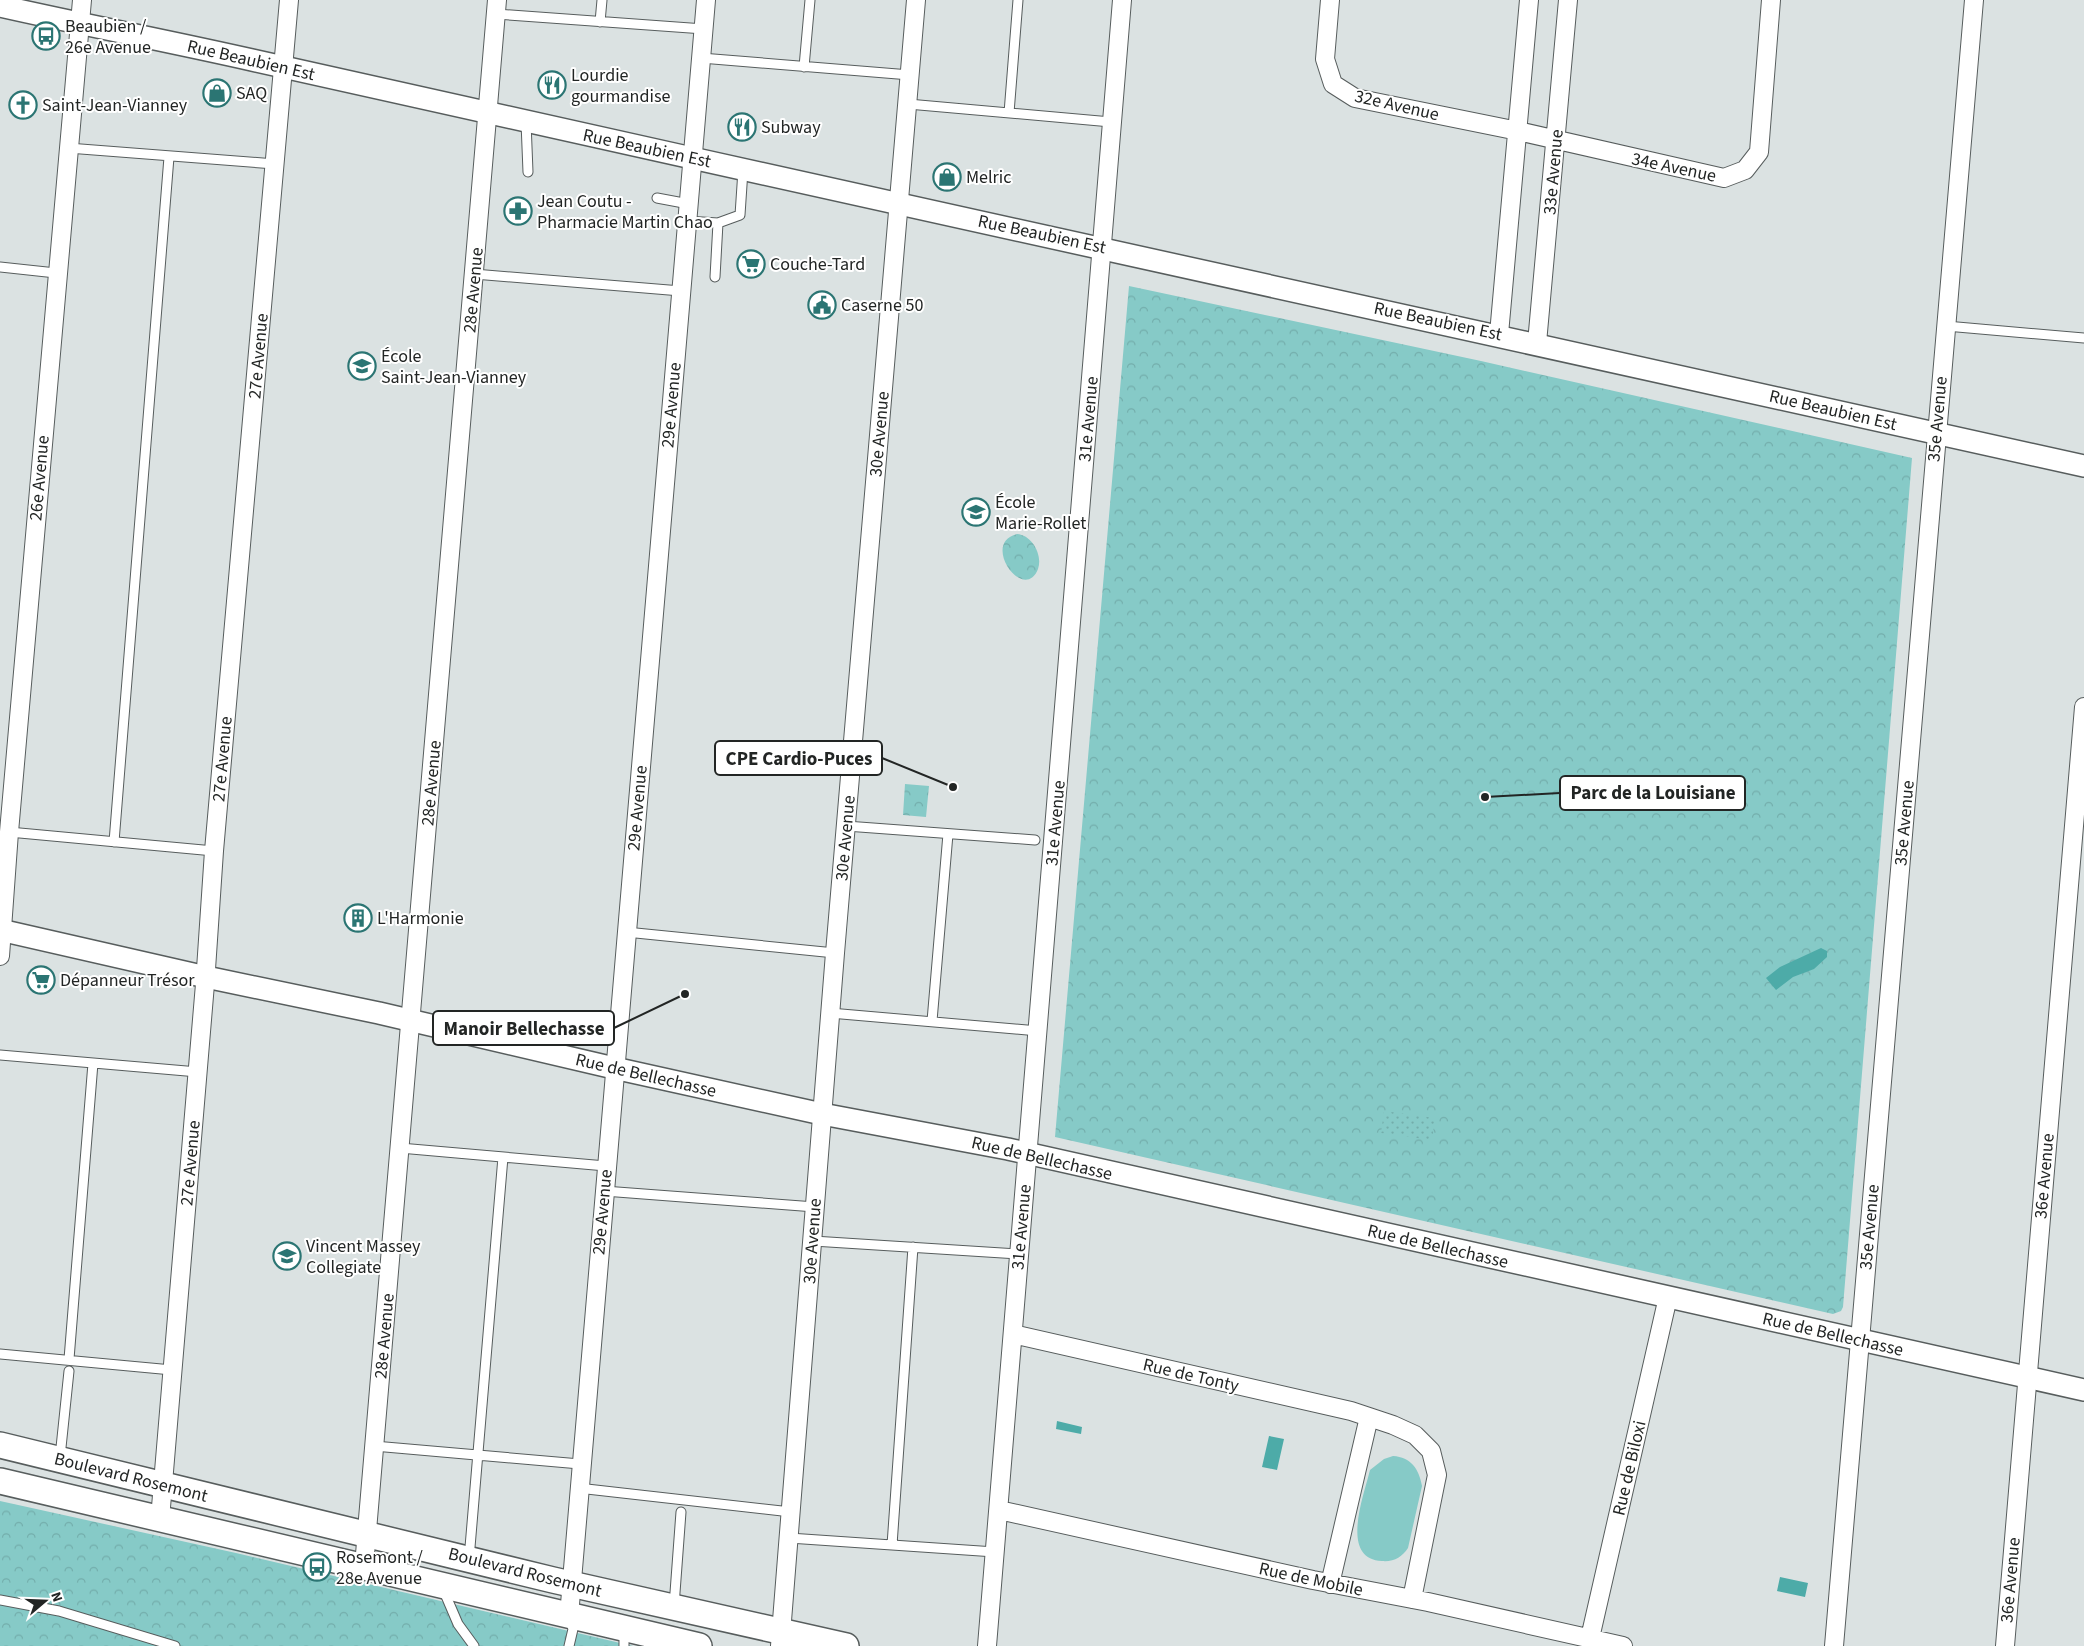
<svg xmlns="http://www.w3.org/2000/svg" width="2084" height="1646" font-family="'Source Sans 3',sans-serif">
<defs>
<pattern id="park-crowns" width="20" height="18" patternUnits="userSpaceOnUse" patternTransform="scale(1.25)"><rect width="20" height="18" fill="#86cac7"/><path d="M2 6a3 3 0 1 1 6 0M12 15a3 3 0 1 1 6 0" fill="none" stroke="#73adab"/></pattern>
<pattern id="garden-dots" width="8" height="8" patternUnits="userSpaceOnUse" patternTransform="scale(1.25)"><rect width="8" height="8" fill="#86cac7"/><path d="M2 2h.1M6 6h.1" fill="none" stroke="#73adab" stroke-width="1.8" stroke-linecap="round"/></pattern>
</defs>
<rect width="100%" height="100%" fill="#dbe2e2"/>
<path fill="#86cac7" d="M1393,1456c18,1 26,13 29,30l-14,62c-6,9 -14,14 -26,13 -43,-2 -18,-66 -12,-91l14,-11z"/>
<path fill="url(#park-crowns)" d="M1129,286l352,75 431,97 -69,849 -2,4 -8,3 -778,-177z
M1017,534c15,1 26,21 21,35 -14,35 -58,-26 -21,-35z
M905,784l24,2 -3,31 -23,-2z
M0,1501l236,52 397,93h-633z"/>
<path fill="url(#garden-dots)" d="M1384,1111l51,7 -3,22 -51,-7z"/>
<path fill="#4daba8" d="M1821,948l6,3v6l-13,12 -21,8 -17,13 -10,-12 14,-11z
M1057,1421l25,6 -1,7 -25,-5z
M1269,1436l15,3 -7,31 -15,-3z
M1780,1577l28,6 -3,14 -28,-6z"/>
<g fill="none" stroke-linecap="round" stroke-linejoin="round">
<g stroke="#575d5d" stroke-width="11">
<path id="service" d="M496,14l208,15
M600,22l2,-22
M701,58l209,17
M804,67l6,-67
M908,104l203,18
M1009,113l9,-113
M526,122l2,50
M68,148l207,16
M657,198l32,6
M687,221l31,2 22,-8 3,-45
M0,267l56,6
M474,274l207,17
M715,277l3,-54
M1946,326l138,12
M846,826l189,14
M9,832l205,19
M114,842l55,-685
M626,932l209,21
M830,1013l208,18
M932,1021l16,-187
M0,1055l198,17
M400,1148l206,18
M604,1191l211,16
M813,1241l206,13
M0,1354l172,16
M69,1359l24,-296
M374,1446l206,18
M60,1457l9,-86
M578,1488l213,24
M789,1538l206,14
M892,1545l21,-298
M469,1559l34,-402
M443,1589l15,35 16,22
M0,1600l59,11 116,35
M674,1606l7,-94
M624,1629v17
M569,1646l4,-17 -3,-9"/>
</g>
<g stroke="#575d5d" stroke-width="20">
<path id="minor" d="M1330,0l-5,59 8,25 22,14 163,33 206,47 21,-8 14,-18 12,-152
M1499,334l30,-334
M1537,343l31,-343
M0,956l9,-124 73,-832
M1013,1334l338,77 42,14 22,10 16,16 6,24 -25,124
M999,1510l314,70 115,22 195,44
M160,1519l45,-535 9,-133 75,-851
M364,1566l133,-1566
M1330,1584l39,-167
M569,1616l137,-1616
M1590,1638l78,-341
M780,1646l55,-693 81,-953
M987,1646l135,-1646
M1834,1646l140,-1646
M2005,1646l79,-939"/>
</g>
<g stroke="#575d5d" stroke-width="24">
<path id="tertiary" d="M0,6c84,19 168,35 252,54 610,138 1222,266 1832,406
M0,930l206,47 173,36 235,55 208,46 186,35 1076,241"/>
</g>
<g stroke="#575d5d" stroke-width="28">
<path id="secondary" d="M0,1445l553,135 293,66
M0,1481l699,165"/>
</g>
<use href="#service" stroke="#fff" stroke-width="9"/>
<use href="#minor" stroke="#fff" stroke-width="18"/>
<use href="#tertiary" stroke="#fff" stroke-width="21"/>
<use href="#secondary" stroke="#fff" stroke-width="25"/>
</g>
<defs>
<g id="bus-ring" transform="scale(1.4375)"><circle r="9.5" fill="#fff" stroke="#2b7573" stroke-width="1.5"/><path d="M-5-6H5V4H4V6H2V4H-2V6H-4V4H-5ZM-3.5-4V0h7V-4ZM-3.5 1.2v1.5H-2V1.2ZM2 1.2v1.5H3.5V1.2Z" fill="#2b7573"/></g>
<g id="restaurant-ring" transform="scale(1.4375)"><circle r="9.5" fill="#fff" stroke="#2b7573" stroke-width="1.5"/><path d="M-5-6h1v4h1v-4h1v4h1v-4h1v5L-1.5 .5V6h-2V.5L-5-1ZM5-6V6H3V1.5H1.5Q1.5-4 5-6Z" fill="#2b7573"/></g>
<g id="shop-ring" transform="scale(1.4375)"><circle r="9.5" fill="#fff" stroke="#2b7573" stroke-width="1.5"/><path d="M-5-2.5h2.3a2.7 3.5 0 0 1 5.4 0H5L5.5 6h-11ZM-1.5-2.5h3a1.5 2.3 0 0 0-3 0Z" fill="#2b7573"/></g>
<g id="church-ring" transform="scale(1.4375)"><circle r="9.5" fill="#fff" stroke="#2b7573" stroke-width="1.5"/><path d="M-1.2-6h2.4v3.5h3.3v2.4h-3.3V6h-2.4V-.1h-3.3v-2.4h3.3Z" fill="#2b7573"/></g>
<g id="pharmacy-ring" transform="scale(1.4375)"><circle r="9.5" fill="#fff" stroke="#2b7573" stroke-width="1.5"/><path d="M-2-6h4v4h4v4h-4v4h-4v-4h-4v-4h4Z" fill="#2b7573"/></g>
<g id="supermarket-ring" transform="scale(1.4375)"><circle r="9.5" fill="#fff" stroke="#2b7573" stroke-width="1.5"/><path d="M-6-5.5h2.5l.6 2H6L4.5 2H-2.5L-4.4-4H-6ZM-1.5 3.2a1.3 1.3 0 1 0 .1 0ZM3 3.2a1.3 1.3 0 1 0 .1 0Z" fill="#2b7573"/></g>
<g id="civic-ring" transform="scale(1.4375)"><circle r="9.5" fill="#fff" stroke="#2b7573" stroke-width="1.5"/><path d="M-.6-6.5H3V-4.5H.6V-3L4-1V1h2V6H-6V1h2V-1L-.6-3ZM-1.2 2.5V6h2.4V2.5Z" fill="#2b7573"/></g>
<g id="school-ring" transform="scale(1.4375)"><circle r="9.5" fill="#fff" stroke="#2b7573" stroke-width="1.5"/><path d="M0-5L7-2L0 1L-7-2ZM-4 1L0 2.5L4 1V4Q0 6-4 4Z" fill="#2b7573"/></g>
<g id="building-ring" transform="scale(1.4375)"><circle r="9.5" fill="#fff" stroke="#2b7573" stroke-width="1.5"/><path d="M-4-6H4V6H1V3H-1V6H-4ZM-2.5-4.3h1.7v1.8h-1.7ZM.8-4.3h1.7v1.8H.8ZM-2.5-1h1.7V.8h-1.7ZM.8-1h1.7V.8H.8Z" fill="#2b7573"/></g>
<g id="university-ring" transform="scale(1.4375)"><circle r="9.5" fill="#fff" stroke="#2b7573" stroke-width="1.5"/><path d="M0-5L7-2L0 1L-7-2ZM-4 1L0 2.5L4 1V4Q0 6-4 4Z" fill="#2b7573"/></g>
</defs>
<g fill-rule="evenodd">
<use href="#bus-ring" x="46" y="36"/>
<use href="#restaurant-ring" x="552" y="85"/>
<use href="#shop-ring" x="217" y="93"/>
<use href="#church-ring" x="23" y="105"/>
<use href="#restaurant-ring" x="742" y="127"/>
<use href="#shop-ring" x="947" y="177"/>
<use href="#pharmacy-ring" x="518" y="211"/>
<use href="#supermarket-ring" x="751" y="264"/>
<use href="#civic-ring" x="822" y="305"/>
<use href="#school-ring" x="362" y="366"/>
<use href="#school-ring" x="976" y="512"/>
<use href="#building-ring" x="358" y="918"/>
<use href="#supermarket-ring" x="41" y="980"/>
<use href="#university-ring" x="287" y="1256"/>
<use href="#bus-ring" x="317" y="1567"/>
</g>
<g text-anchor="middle" stroke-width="4" stroke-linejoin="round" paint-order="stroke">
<g font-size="18" fill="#222524" stroke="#fff" text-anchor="start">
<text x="65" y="32">Beaubien /<tspan x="65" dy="21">26e Avenue</tspan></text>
<text x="571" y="81">Lourdie<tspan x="571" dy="21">gourmandise</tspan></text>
<text x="236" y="99">SAQ</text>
<text x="42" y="111">Saint-Jean-Vianney</text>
<text x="761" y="133">Subway</text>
<text x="966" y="183">Melric</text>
<text x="537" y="207">Jean Coutu -<tspan x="537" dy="21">Pharmacie Martin Chao</tspan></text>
<text x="770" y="270">Couche-Tard</text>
<text x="841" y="311">Caserne 50</text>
<text x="381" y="362">École<tspan x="381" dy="21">Saint-Jean-Vianney</tspan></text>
<text x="995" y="508">École<tspan x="995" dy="21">Marie-Rollet</tspan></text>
<text x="377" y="924">L'Harmonie</text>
<text x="60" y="986">Dépanneur Trésor</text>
<text x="306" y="1252">Vincent Massey<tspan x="306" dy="21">Collegiate</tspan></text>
<text x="336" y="1563">Rosemont /<tspan x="336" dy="21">28e Avenue</tspan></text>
</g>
<g font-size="18" fill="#222524" stroke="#fff">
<text transform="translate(251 60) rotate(13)" y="6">Rue Beaubien Est</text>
<text transform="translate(1397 105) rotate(13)" y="6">32e Avenue</text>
<text transform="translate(647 148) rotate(12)" y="6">Rue Beaubien Est</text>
<text transform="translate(1674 167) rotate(12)" y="6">34e Avenue</text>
<text transform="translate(1553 172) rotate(-85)" y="6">33e Avenue</text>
<text transform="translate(1042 234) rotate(12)" y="6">Rue Beaubien Est</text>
<text transform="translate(473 290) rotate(-85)" y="6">28e Avenue</text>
<text transform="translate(1438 321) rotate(12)" y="6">Rue Beaubien Est</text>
<text transform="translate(258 356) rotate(-85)" y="6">27e Avenue</text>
<text transform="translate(671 405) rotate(-85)" y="6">29e Avenue</text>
<text transform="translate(1833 410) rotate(13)" y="6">Rue Beaubien Est</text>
<text transform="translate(1088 419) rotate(-85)" y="6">31e Avenue</text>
<text transform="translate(1937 419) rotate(-85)" y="6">35e Avenue</text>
<text transform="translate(879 434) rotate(-85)" y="6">30e Avenue</text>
<text transform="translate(39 478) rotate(-85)" y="6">26e Avenue</text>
<text transform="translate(222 759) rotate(-85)" y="6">27e Avenue</text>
<text transform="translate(431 783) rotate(-85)" y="6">28e Avenue</text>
<text transform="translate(637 808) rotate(-85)" y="6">29e Avenue</text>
<text transform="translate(1055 823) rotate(-85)" y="6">31e Avenue</text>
<text transform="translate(1904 823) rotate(-85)" y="6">35e Avenue</text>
<text transform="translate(845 838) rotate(-85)" y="6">30e Avenue</text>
<text transform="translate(646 1075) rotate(13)" y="6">Rue de Bellechasse</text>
<text transform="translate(1042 1158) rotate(13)" y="6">Rue de Bellechasse</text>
<text transform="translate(190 1163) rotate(-85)" y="6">27e Avenue</text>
<text transform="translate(2044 1176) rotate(-85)" y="6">36e Avenue</text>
<text transform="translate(602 1212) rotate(-85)" y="6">29e Avenue</text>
<text transform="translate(1021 1227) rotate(-85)" y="6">31e Avenue</text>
<text transform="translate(1869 1227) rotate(-85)" y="6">35e Avenue</text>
<text transform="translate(812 1241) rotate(-86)" y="6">30e Avenue</text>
<text transform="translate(1438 1246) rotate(13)" y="6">Rue de Bellechasse</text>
<text transform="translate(1833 1334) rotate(13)" y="6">Rue de Bellechasse</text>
<text transform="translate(384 1336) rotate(-85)" y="6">28e Avenue</text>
<text transform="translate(1191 1375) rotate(13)" y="6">Rue de Tonty</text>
<text transform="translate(1629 1468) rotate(-77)" y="6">Rue de Biloxi</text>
<text transform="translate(131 1477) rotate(14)" y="6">Boulevard Rosemont</text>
<text transform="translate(525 1572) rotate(14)" y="6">Boulevard Rosemont</text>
<text transform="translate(1311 1579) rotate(12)" y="6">Rue de Mobile</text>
<text transform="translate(2010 1580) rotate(-85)" y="6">36e Avenue</text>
</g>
</g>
<path fill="none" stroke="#222524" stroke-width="2" d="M953 787L882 758M1485 797L1560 793M685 994L614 1028"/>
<g fill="#222524" stroke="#fff" stroke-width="2">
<circle cx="953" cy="787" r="5"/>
<circle cx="1485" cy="797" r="5"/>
<circle cx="685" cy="994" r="5"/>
</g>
<g fill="#fff" stroke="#222524" stroke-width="2">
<rect x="715" y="741" width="167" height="34" rx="5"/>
<rect x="1560" y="776" width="185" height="34" rx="5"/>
<rect x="433" y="1011" width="181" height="34" rx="5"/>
</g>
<g font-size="19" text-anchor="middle" font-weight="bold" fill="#222524">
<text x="799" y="765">CPE Cardio-Puces</text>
<text x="1653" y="799">Parc de la Louisiane</text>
<text x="524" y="1035">Manoir Bellechasse</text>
</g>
<g transform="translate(45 1601) rotate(71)" stroke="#ffffff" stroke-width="4" paint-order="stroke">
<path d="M0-4L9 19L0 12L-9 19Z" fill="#222524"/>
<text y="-8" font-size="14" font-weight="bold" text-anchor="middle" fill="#222524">N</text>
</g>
</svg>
